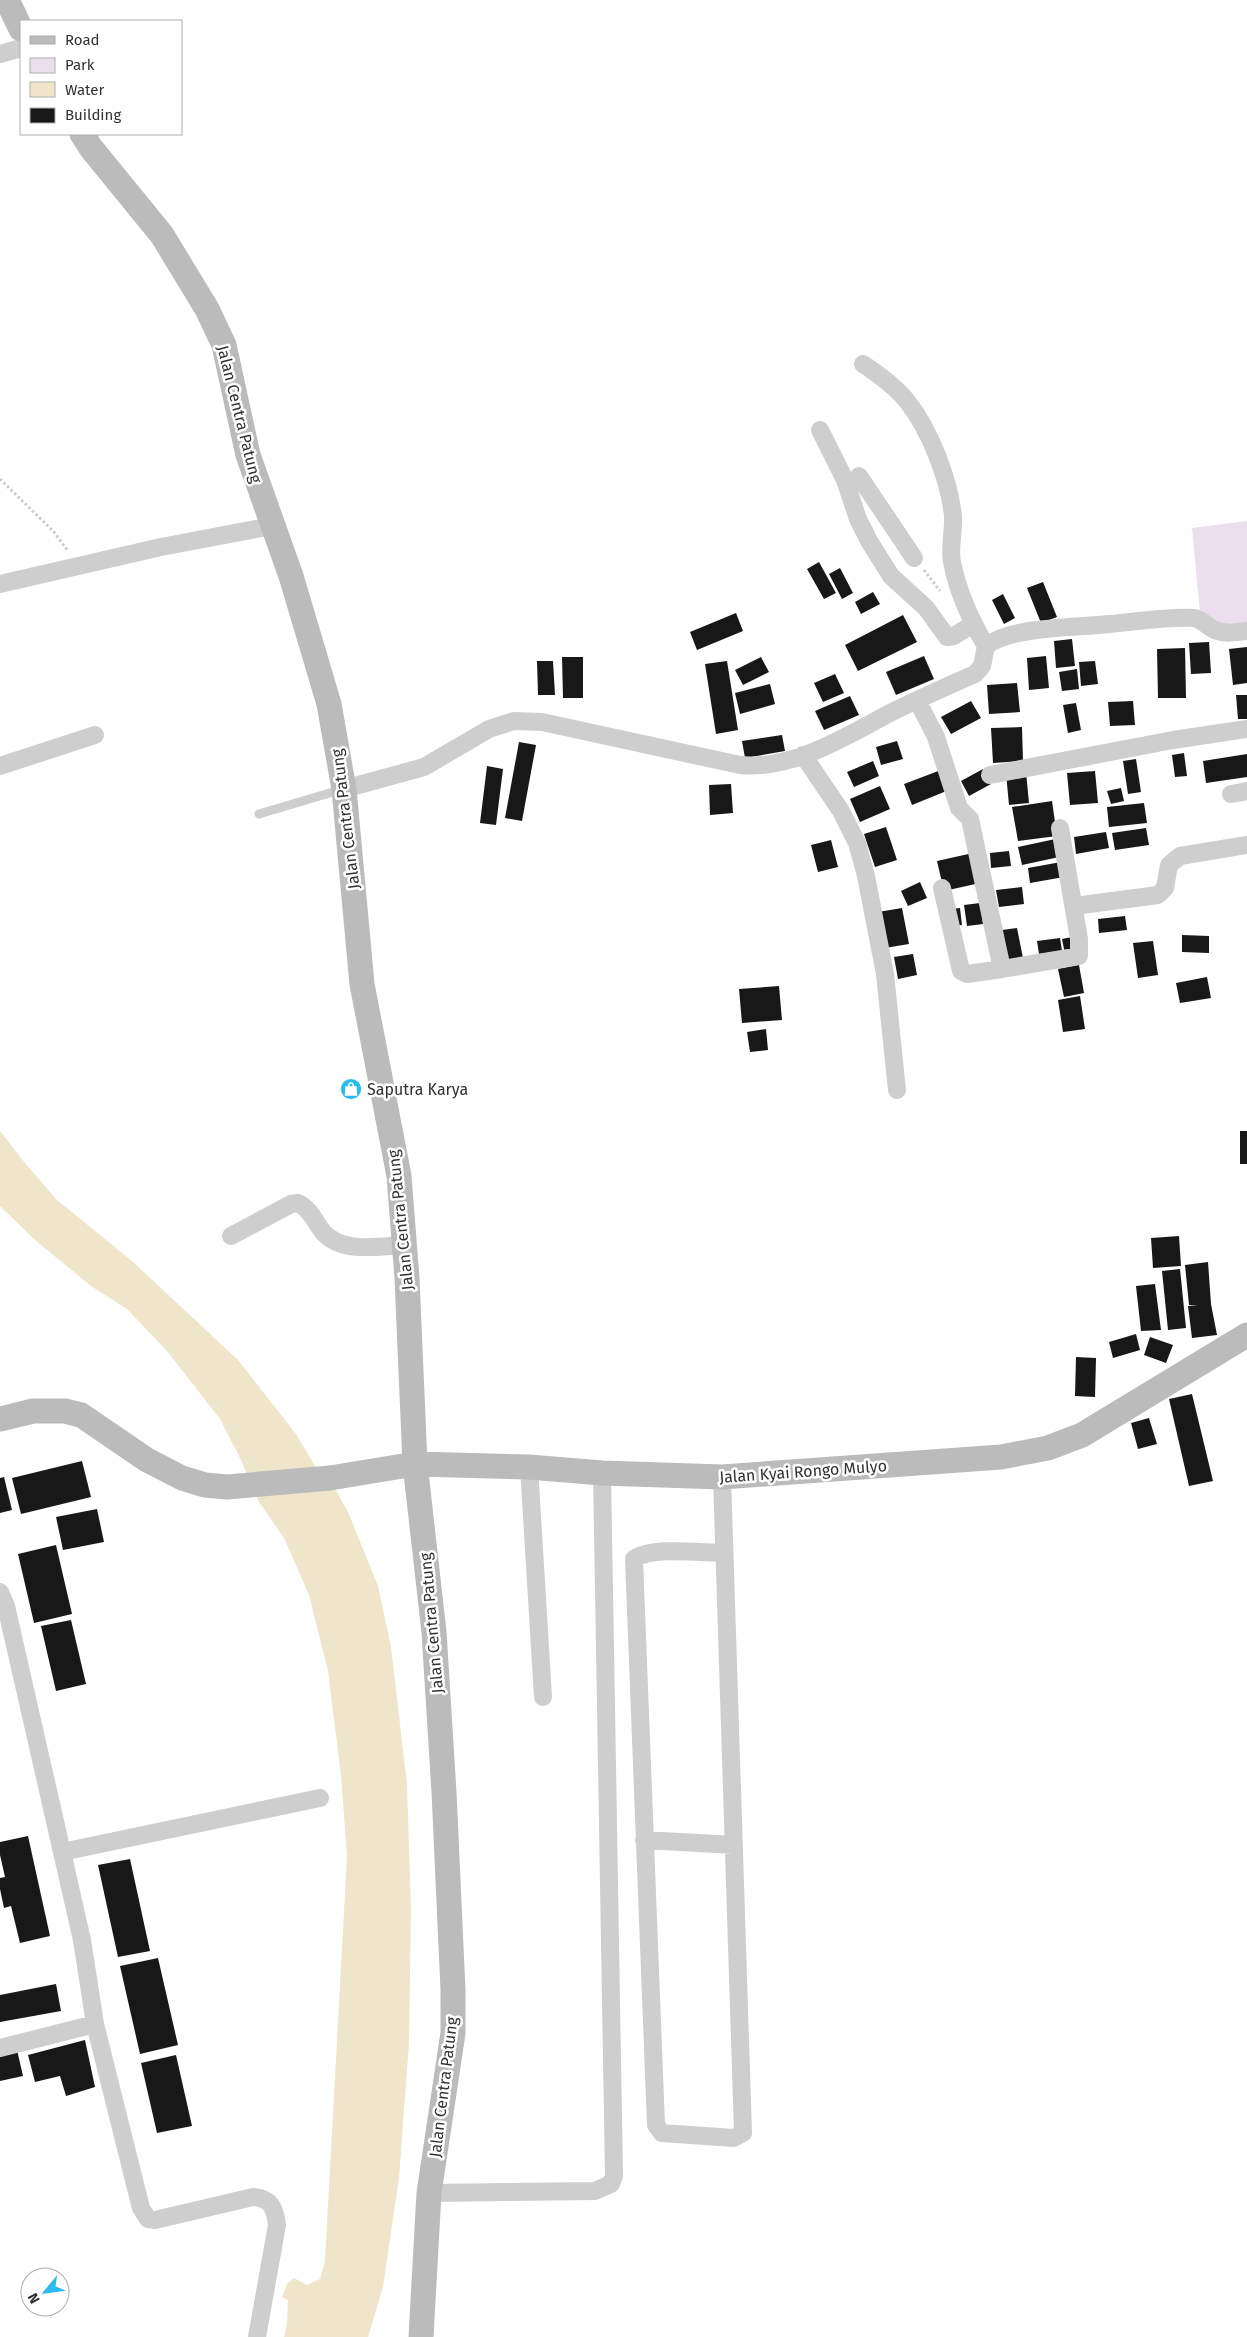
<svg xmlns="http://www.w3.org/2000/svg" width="1247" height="2337" font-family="'Fira Sans',sans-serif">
<rect width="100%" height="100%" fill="#fff"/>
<path fill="#ebdfee" d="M1247,521v104l-19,3 -28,-14 -8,-86z"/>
<path fill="#efe5ca" d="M0,1131l25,32 32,37 75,61 106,99 58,74 29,49 10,6 13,23 30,74 13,61 16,137 4,125 -2,134 -10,135 -16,109 -15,50h-84l3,-13 1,-24 -6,-3 5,-13 7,-6 13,7 13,-6 5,-18 22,-405 -6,-81 -13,-104 -19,-76 -25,-57 -25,-36 -18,-42 -21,-41 -53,-68 -40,-42 -36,-23 -56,-46 -35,-34z"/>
<path fill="#181818" d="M819,562l17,31 -12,6 -17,-30z
M840,568l13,25 -11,6 -13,-25z
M1043,582l14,35 -16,6 -14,-35z
M873,592l7,12 -19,10 -6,-12z
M1003,594l12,24 -11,6 -12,-24z
M736,613l7,18 -46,19 -7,-18z
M903,615l14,27 -59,29 -13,-26z
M1072,639l3,27 -19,2 -2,-27z
M1209,642l2,31 -20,1 -2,-31z
M1247,647v36l-14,2 -4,-36z
M1185,648l1,50h-28l-1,-49z
M924,656l10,23 -38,16 -10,-23z
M1046,656l3,32 -20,2 -2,-32z
M562,657h21v41h-20z
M761,657l8,15 -26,13 -8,-15z
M537,661h16l2,34h-17z
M727,661l11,69 -22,4 -11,-70z
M1095,661l3,23 -17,2 -2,-24z
M1077,669l2,20 -17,2 -3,-19z
M835,674l9,19 -21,9 -9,-19z
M1017,683l3,29 -31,2 -2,-29z
M770,684l5,20 -35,10 -5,-21z
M1236,695h11v24h-9z
M850,696l9,19 -35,15 -9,-19z
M971,701l10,17 -30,16 -10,-17z
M1133,701l2,24 -25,1 -2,-24z
M1076,703l5,27 -13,3 -5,-28z
M1022,727l1,34 -30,2 -2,-35z
M782,735l3,16 -40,7 -3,-17z
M897,741l6,18 -22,6 -5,-18z
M519,742l17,3 -14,76 -17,-3z
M1184,753l3,23 -12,1 -3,-22z
M1247,754v23l-41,6 -3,-22z
M1136,759l5,33 -13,2 -5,-33z
M873,761l6,15 -25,11 -7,-15z
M487,766l16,3 -7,56 -16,-2z
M983,769l8,15 -22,12 -8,-15z
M941,770l8,20 -37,15 -8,-21z
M1095,771l3,32 -28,2 -3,-32z
M1026,772l3,31 -20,2 -3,-32z
M731,784l2,29 -23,2 -1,-30z
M880,786l10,23 -30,13 -10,-23z
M1121,788l3,13 -13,3 -4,-13z
M1052,801l5,35 -39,5 -6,-34z
M1144,803l3,20 -38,4 -2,-20z
M886,827l11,33 -22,7 -11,-33z
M1146,828l3,17 -34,5 -3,-17z
M1106,832l3,16 -33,6 -2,-17z
M1060,838l4,18 -42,9 -4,-18z
M831,840l7,27 -20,5 -7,-27z
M1009,851l2,15 -20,2 -1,-15z
M973,853l7,30 -36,8 -7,-30z
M1061,862l3,15 -34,6 -2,-15z
M920,882l7,16 -19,8 -7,-15z
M1022,887l2,17 -25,3 -3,-17z
M980,903l3,21 -16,2 -3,-21z
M902,908l7,36 -24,4 -7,-36z
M960,908l2,17 -10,1 -2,-17z
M1125,916l2,14 -28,3 -1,-14z
M1017,928l6,30 -15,3 -6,-31z
M1182,935l27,1v17l-27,-1z
M1072,937l3,15 -10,2 -3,-15z
M1060,938l2,13 -23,3 -2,-13z
M1153,941l5,34 -20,3 -5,-35z
M913,954l4,21 -19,4 -4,-22z
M1079,965l5,28 -20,4 -6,-28z
M1207,977l4,21 -31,5 -4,-20z
M779,986l3,34 -40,3 -3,-34z
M1080,996l5,33 -22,3 -5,-32z
M766,1029l2,21 -18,2 -3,-20z
M1240,1131h7v33h-7z
M1179,1236l2,30 -28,2 -2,-30z
M1208,1262l3,42 6,31 -25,3 -4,-32 10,-1h-9l-4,-40z
M1180,1269l6,59 -18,2 -6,-59z
M1155,1284l6,46 -20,1 -5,-45z
M1136,1334l4,16 -27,8 -4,-16z
M1150,1337l23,8 -7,18 -22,-8z
M1076,1357l20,1 -1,39 -20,-1z
M1192,1394l21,87 -24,5 -20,-87z
M1149,1418l8,26 -19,5 -7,-26z
M82,1461l9,36 -70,17 -9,-36z
M4,1477l8,33 -12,3v-35z
M97,1509l7,33 -41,8 -7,-33z
M56,1545l16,69 -38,9 -16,-69z
M71,1620l15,64 -30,7 -15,-65z
M28,1836l22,100 -30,7 -9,-37 -7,2 -4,-19v-11l5,-1 -5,-22v-13z
M130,1859l20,92 -32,6 -20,-92z
M158,1958l20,87 -38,9 -20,-88z
M56,1984l5,27 -61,11v-27z
M85,2040l10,47 -29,9 -6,-20 -25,6 -7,-27z
M17,2050l6,26 -23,5v-27z
M176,2055l16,71 -35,7 -16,-70z"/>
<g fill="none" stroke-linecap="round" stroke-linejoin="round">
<path stroke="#cbcbcb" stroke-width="3" stroke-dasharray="2.5 2.5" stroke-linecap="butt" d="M0,479l54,53 14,19
M924,570l16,21"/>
<path stroke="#cecece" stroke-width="9" d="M259,814l84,-25"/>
<path stroke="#cecece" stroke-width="18" d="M0,54l21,-6
M863,364c15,10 32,22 44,37 23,29 42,78 46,115 1,15 -4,32 -1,46 6,31 18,57 34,84
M820,430l25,50 13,39 11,22 22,35 35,32 21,29 7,-1 19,-12
M859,476l55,82
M0,584l161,-37 111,-21
M917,700l19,37 23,71 11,11 32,150 77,-13v-17l-19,-111
M803,755l38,56 16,32 9,33 19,98 12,116
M0,766l95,-31
M990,775l183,-35 74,-11
M344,789l80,-22 65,-38 25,-8 28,1 198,43c54,5 106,-29 152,-53 27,-13 55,-26 83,-38l7,-8 4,-20c26,-20 90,-18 123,-22 28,-2 57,-8 85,-6 7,1 13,8 19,11 11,6 23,3 34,2
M1231,794l16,-3
M942,888l19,83 6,3 35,-5
M1074,906l84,-11 7,-7 4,-23 11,-9 67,-11
M231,1236l60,-32 7,-1c12,5 17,19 25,29 19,22 56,14 81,13
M529,1467l14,230
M722,1477l21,656 -9,5 -72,-5 -6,-8 -22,-566c18,-13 67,-6 90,-6
M0,1592l6,14 76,334 13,84 46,184 7,11 7,1 98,-23c18,1 22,11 24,28l-20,112
M644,1840l90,5
M62,1852l258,-54
M0,2048l95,-24
M429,2193l166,-2 16,-7 3,-8 -12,-703"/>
<path stroke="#bbb" stroke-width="25" d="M7,0l14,29
M82,134l9,14 71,87 45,74 17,36 24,110 43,121 38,128 15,85 18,195 37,192 8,102 8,186 19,168 10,160 9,198v43l-24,160 -8,144
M0,1419l33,-8h32l16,4 66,45 35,18 23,7 22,2 103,-9 85,-14 114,3 73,6 120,4 279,-20 47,-9 34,-13 165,-100"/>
</g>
<defs>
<g id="shop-disc" transform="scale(1.125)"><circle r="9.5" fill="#2cbbef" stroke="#fff"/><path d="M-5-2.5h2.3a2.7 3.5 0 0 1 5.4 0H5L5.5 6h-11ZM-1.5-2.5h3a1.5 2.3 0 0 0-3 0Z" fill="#fff"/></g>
</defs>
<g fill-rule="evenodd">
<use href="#shop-disc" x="351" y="1089"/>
</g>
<g text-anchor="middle" stroke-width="5" stroke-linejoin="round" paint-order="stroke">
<g font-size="16" fill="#313131" stroke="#fff">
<text transform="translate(240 414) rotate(76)" y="6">Jalan Centra Patung</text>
<text transform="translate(345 819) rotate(-97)" y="6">Jalan Centra Patung</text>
<text transform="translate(400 1220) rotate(-96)" y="6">Jalan Centra Patung</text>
<text transform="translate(803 1471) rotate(-4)" y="6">Jalan Kyai Rongo Mulyo</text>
<text transform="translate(431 1623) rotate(-95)" y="6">Jalan Centra Patung</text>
<text transform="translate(443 2087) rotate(-83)" y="6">Jalan Centra Patung</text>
</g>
<g font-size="16" fill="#313131" stroke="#fff" text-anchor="start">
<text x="367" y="1095">Saputra Karya</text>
</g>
</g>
<rect x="20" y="20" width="162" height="115" fill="#ffffff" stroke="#adadad"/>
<rect x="30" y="36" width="25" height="8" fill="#bbbbbb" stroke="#adadad"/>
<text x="65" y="45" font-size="15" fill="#313131">Road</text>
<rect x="30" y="58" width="25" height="15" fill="#ebdfee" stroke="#adadad"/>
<text x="65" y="70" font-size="15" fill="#313131">Park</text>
<rect x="30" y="82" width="25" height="15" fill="#efe5ca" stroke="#adadad"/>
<text x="65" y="95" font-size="15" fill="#313131">Water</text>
<rect x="30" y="108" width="25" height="15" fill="#181818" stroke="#adadad"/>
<text x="65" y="120" font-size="15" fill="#313131">Building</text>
<g transform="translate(45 2292) rotate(241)"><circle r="24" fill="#ffffff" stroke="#adadad"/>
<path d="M0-4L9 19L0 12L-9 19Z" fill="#2cbbef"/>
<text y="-8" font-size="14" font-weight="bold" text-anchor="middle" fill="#313131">N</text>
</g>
</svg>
